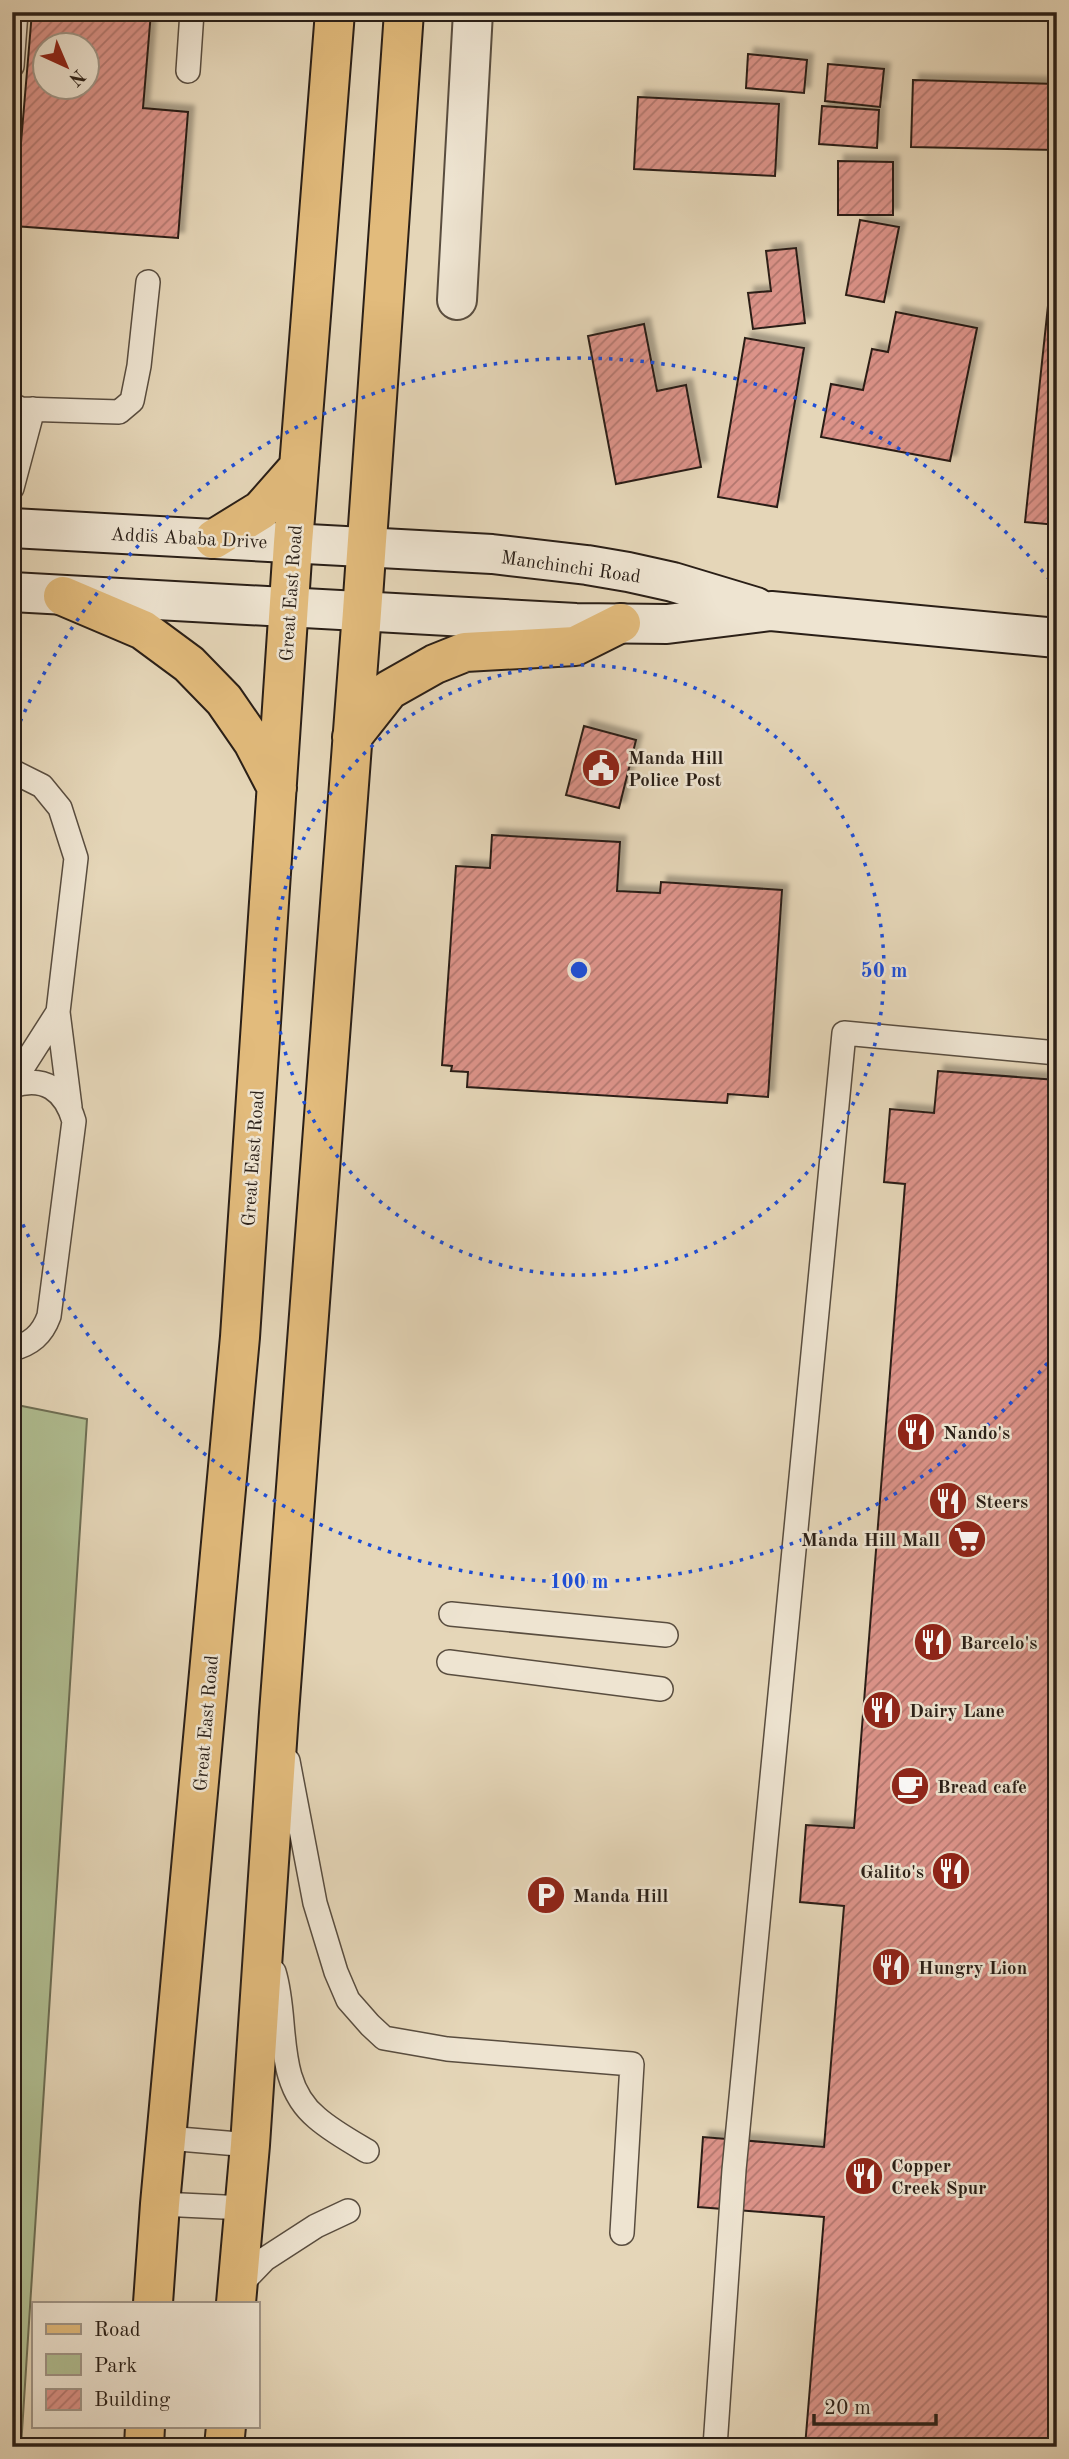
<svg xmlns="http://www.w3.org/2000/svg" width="1069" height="2459" font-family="'Old Standard TT',serif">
<defs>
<pattern id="building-hatch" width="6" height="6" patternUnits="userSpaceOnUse" patternTransform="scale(1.75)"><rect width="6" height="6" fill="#dc9389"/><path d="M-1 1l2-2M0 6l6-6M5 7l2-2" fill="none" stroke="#b3776f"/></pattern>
<filter id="shadow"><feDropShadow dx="6" dy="-6" stdDeviation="2" flood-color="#0004"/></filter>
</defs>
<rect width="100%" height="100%" fill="#e5d6b8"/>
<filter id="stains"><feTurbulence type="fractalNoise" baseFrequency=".00286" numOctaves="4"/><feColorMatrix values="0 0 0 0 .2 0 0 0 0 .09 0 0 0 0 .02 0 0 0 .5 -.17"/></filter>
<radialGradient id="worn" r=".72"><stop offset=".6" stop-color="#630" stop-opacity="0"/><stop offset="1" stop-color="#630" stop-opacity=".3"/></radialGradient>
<path fill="#b0be92" stroke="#6d6e54" stroke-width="2" d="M12,1404l75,15 -66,1028h-9z"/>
<path fill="url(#building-hatch)" stroke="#2a1f17" stroke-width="2" fill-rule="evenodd" filter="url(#shadow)" d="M32,12h119l-8,96 45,4 -10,126 -164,-12zM46,46h42v42h-42z
M520,12h52v7l-53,-3z
M676,12h81v8z
M748,54l59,6 -3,33 -58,-5z
M828,64l56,5 -4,38 -55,-6z
M913,80l144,4v66l-146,-3z
M638,97l141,7 -4,72 -141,-7z
M822,106l57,4 -2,38 -58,-4z
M838,161l55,1v53h-55z
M860,220l39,7 -15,75 -38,-7z
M1057,221v304l-32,-3z
M796,248l9,75 -52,6 -5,-36 23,-2 -5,-40z
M896,312l81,16 -27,133 -129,-24 10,-53 32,6 9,-41 16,3z
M644,324l13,67 29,-6 15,82 -85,17 -28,-148z
M745,338l59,10 -27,159 -59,-10z
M584,726l52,14 -17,68 -53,-13z
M492,835l128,7 -3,49 43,2 1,-11 121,8 -14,207 -40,-3 -1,9 -260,-16 1,-15 -17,-1 1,-5 -10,-1 14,-199 34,2z
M938,1071l119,9v1367h-252l19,-230 -126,-10 5,-70 121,10 20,-241 -44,-4 6,-77 48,3 51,-644 -21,-2 6,-73 44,4z"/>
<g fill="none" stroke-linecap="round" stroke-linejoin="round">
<g stroke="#594d3f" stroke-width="26">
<path id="lane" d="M12,66l4,-54
M188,71l4,-59
M12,405l9,4 98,3 13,-11 7,-35 9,-84
M12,488l21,-79
M12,771l30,15 18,22 16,50 -18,154 12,95
M12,1084l46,-72
M12,1086c32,-11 53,4 62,35l-25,195c-7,19 -18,28 -37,33
M451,1614l215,21
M449,1662l212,27
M288,1761l27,142 21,69 12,28 22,25 14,13 63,11 185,15 -10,169
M274,1972c15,48 -1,110 43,146 15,13 33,23 50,33
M167,2138l83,7
M160,2204l85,4
M239,2286l26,-27 51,-33 32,-15
M715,2447l19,-277 110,-1137 213,20"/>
</g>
<g stroke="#594d3f" stroke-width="42">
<path id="street" d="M457,300l16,-288"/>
</g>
<g stroke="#2a1f17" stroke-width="42">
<path id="secondary" d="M12,528l480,26 95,11 41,7 45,10 83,25
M12,592l564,31 91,1 104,-13 286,27"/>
</g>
<g stroke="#2a1f17" stroke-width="42">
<path id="primary" d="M214,539l47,-29 37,-42
M63,596l80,34 46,34 35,36 29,42 24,46
M352,737l37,-47 46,-26 30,-12 110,-6 46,-23
M153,2303l7,-99 80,-867 53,-794 42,-531
M236,2303l14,-158 29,-432 83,-1101 42,-600
M144,2447l1,-21
M224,2447l2,-21"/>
</g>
<use href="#lane" stroke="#eee4d1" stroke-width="23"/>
<use href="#street" stroke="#eee4d1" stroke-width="38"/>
<use href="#secondary" stroke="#eee4d1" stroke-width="38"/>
<use href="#primary" stroke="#e2bb7c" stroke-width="38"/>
</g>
<g fill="none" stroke="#1d4ed8" stroke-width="3.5" stroke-dasharray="3.5 7">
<circle cx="579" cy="970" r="305"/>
<path d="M1054 1355A611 611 0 0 1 12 1199M12 741A611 611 0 0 1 1054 585"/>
</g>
<defs>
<g id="civic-disc" transform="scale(2.0125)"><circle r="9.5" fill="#8f2418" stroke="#eee4d1"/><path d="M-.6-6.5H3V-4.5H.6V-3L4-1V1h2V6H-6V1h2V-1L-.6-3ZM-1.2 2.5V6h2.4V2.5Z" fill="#fff"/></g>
<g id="restaurant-disc" transform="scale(2.0125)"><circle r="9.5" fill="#8f2418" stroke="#eee4d1"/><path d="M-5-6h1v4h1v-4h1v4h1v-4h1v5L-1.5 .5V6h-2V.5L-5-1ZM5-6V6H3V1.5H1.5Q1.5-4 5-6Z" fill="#fff"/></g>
<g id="supermarket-disc" transform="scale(2.0125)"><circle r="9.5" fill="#8f2418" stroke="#eee4d1"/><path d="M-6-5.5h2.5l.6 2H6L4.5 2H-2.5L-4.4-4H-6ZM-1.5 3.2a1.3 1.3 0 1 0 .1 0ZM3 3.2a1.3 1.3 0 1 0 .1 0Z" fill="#fff"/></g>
<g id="cafe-disc" transform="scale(2.0125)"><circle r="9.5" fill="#8f2418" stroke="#eee4d1"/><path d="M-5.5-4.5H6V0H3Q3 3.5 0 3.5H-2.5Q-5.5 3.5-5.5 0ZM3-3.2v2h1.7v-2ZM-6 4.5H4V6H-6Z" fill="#fff"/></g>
<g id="parking-disc" transform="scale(2.0125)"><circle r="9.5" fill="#8f2418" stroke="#eee4d1"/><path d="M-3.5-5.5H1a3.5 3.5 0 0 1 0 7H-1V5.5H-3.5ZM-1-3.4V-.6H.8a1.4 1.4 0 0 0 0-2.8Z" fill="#fff"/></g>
</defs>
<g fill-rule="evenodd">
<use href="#civic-disc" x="601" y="768"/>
<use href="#restaurant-disc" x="916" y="1432"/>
<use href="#restaurant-disc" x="948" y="1501"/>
<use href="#supermarket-disc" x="967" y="1539"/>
<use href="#restaurant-disc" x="933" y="1642"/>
<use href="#restaurant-disc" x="882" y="1710"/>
<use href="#cafe-disc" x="910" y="1786"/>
<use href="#restaurant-disc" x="951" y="1871"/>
<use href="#parking-disc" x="546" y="1895"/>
<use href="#restaurant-disc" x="891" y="1967"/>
<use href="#restaurant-disc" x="864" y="2176"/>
</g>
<g text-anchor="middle" stroke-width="5" stroke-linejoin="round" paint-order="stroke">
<g font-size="19" fill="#2a1f17" stroke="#eee4d1">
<text transform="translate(189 537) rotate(3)" y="7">Addis Ababa Drive</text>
<text transform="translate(571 566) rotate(8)" y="7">Manchinchi Road</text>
<text transform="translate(290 593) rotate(-86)" y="7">Great East Road</text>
<text transform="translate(252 1158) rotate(-86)" y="7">Great East Road</text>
<text transform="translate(205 1723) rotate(-85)" y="7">Great East Road</text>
</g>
<g font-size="19" font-weight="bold" fill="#2a1f17" stroke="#eee4d1" text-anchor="start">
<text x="628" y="764">Manda Hill<tspan x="628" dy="22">Police Post</tspan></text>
<text x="943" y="1439">Nando's</text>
<text x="975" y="1508">Steers</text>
<text x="940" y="1546" text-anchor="end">Manda Hill Mall</text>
<text x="960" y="1649">Barcelo's</text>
<text x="909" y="1717">Dairy Lane</text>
<text x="937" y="1793">Bread cafe</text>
<text x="924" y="1878" text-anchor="end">Galito's</text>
<text x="573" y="1902">Manda Hill</text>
<text x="918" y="1974">Hungry Lion</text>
<text x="891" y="2172">Copper<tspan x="891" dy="22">Creek Spur</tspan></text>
</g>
</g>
<circle cx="579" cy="970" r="10" fill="#1d4ed8" stroke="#eee4d1" stroke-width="3.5"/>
<g font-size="21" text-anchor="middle" font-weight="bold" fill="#1d4ed8" stroke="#eee4d1" stroke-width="5" stroke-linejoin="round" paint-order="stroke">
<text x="884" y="977">50 m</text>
<text x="579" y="1588">100 m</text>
</g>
<rect width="1069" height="2459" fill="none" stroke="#e5d6b8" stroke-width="42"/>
<rect x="14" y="14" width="1041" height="2431" fill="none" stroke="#2a1f17" stroke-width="3.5"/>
<rect x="21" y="21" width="1027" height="2417" fill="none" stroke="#2a1f17" stroke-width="2"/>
<rect x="32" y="2302" width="228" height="126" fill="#eee4d1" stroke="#a09587" stroke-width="2"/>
<rect x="46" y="2324" width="35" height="10" fill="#e2bb7c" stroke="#a09587" stroke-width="2"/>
<text x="94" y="2336" font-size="21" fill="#2a1f17">Road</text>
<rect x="46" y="2354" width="35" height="21" fill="#b0be92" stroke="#a09587" stroke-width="2"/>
<text x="94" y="2372" font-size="21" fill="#2a1f17">Park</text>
<rect x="46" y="2389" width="35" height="21" fill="url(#building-hatch)" stroke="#a09587" stroke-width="2"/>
<text x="94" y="2406" font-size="21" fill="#2a1f17">Building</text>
<g transform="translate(66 66) rotate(136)"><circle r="33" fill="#eee4d1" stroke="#a09587" stroke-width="2"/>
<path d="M0-5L12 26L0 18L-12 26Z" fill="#8f2418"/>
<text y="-10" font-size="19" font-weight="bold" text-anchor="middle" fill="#2a1f17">N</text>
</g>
<path d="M814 2414v10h122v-10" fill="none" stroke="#2a1f17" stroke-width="3.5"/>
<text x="824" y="2414" font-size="21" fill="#2a1f17" stroke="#eee4d1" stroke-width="5" paint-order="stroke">20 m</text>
<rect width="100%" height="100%" filter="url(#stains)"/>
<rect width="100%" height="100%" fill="url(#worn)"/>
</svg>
